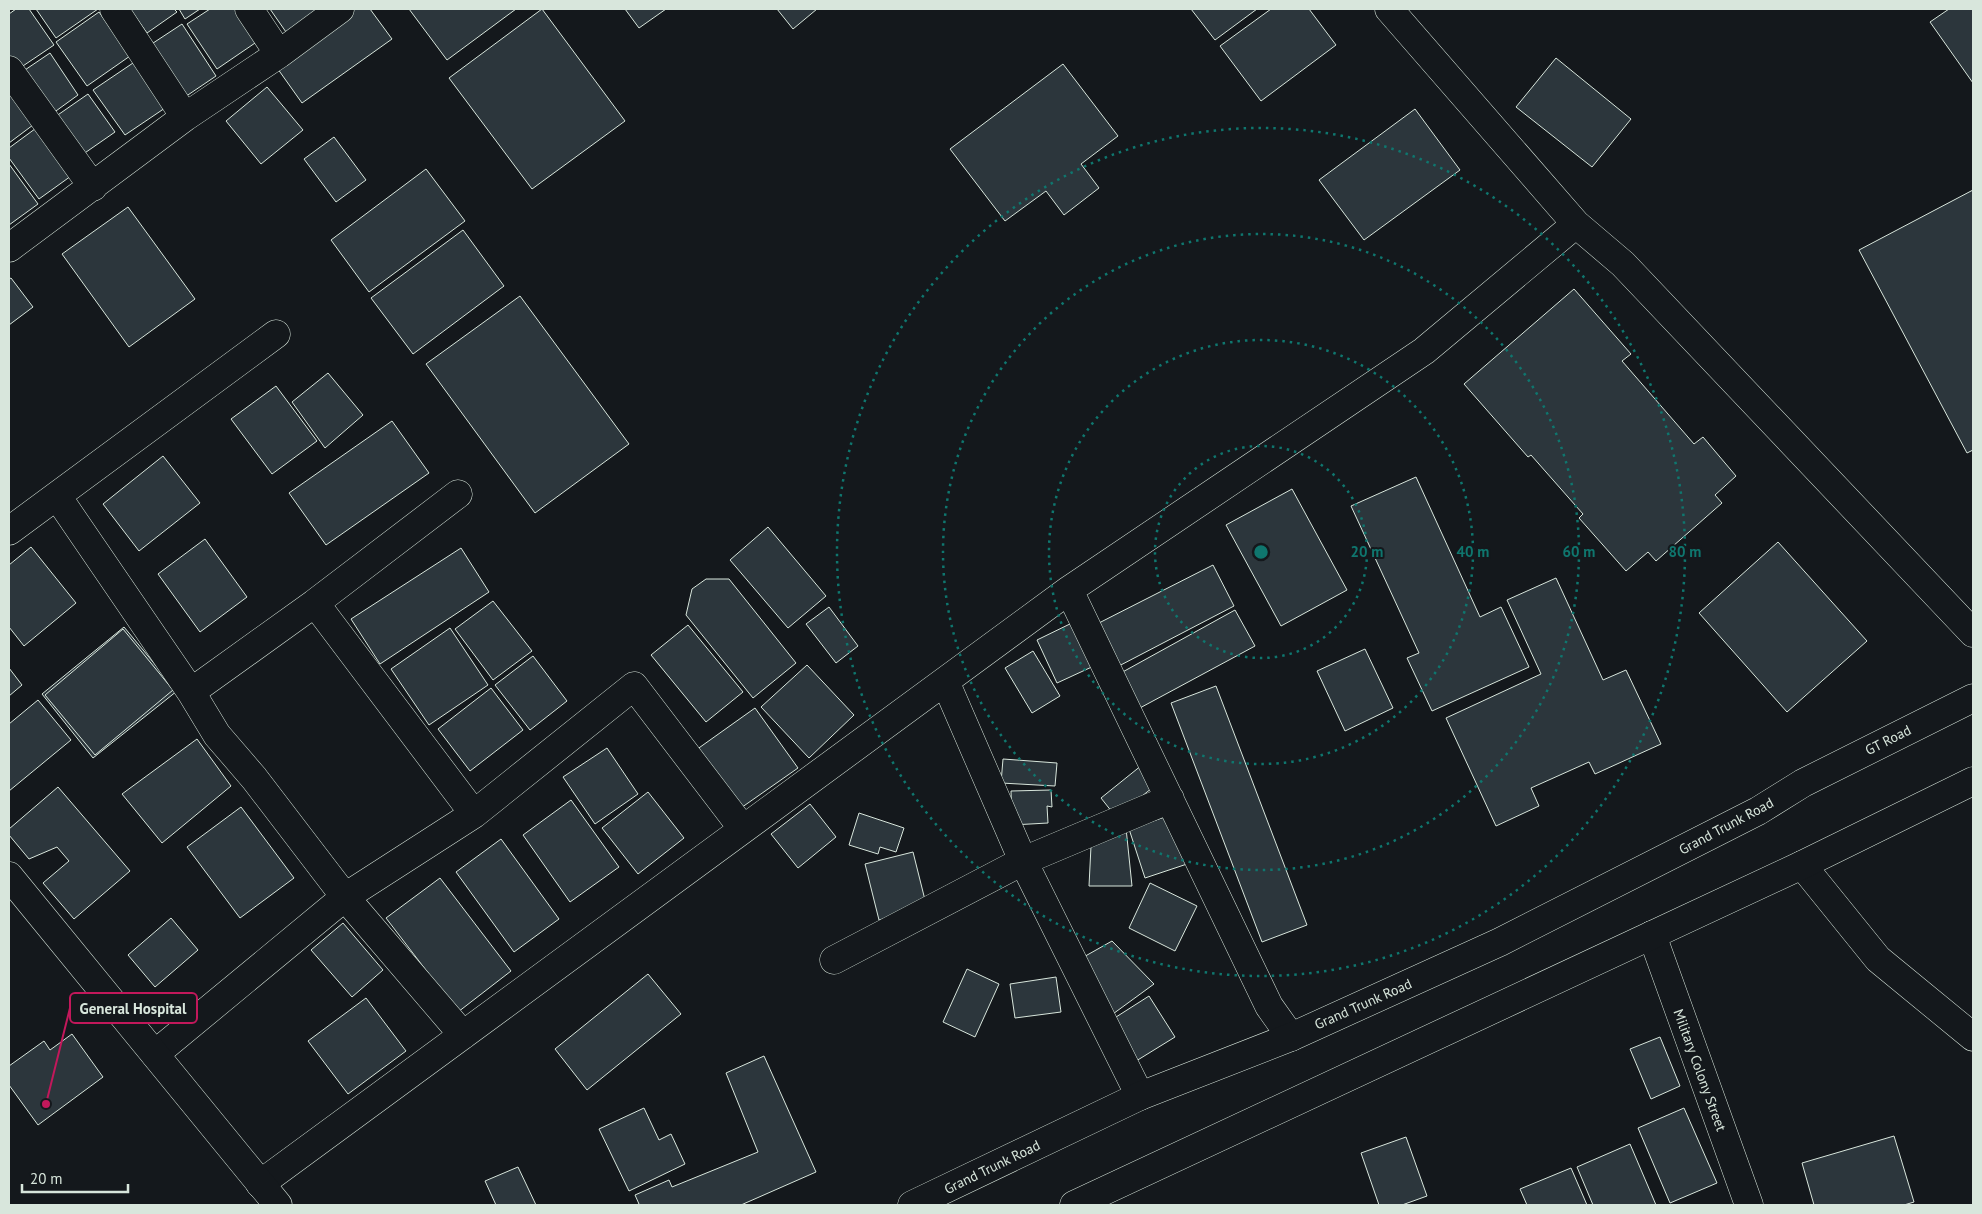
<svg xmlns="http://www.w3.org/2000/svg" width="1982" height="1214" font-family="'PT Sans',sans-serif">
<rect width="100%" height="100%" fill="#14181c"/>
<path fill="#2c363c" stroke="#d8e6dc" d="M16,9h13l25,36 -40,27 -5,-8v-50z
M36,9h62l-42,29z
M130,9h44l3,3 -30,21z
M179,9h21l-15,10z
M210,9h26l22,32 -41,28 -30,-45z
M270,9h50l-34,23z
M354,9h16l22,30 -90,64 -27,-38z
M409,9h107l-69,51z
M542,9l83,112 -93,68 -83,-111z
M625,9h41l-27,19z
M777,9h40l-24,20z
M1191,9h66l-42,31z
M1271,9h38l27,36 -75,56 -41,-55z
M1949,9h23l1,2v72l-43,-61z
M99,12l31,44 -43,30 -31,-44z
M182,24l34,52 -37,25 -35,-52z
M50,53l28,42 -29,21 -30,-42z
M1556,58l75,61 -39,48 -76,-60z
M133,63l32,45 -40,27 -32,-45z
M1063,64l55,72 -37,28 18,24 -35,27 -18,-24 -41,30 -55,-72z
M9,84l28,38 -28,21z
M267,87l36,43 -42,34 -35,-43z
M88,94l27,38 -36,25 -27,-38z
M1415,109l45,61 -96,70 -45,-60z
M43,123l35,48 -39,28 -30,-41v-10z
M334,137l32,43 -30,22 -32,-43z
M9,164l29,40 -29,21z
M426,169l39,52 -96,71 -38,-52z
M1973,190v260l-6,3 -108,-203z
M128,207l67,92 -66,48 -67,-93z
M463,230l41,56 -91,68 -42,-56z
M11,278l22,29 -24,18v-46z
M1574,289l57,65 -9,7 72,83 9,-7 33,39 -21,19 7,8 -66,58 -8,-9 -22,19 -47,-53 4,-4 -52,-59 -3,2 -64,-73z
M520,296l109,148 -94,69 -109,-149z
M328,373l35,42 -38,33 -33,-46z
M276,386l41,55 -45,33 -41,-55z
M392,421l37,52 -103,72 -37,-52z
M163,456l37,47 -61,48 -36,-47z
M1416,477l64,140 21,-10 28,60 -97,44 -25,-53 12,-5 -68,-147z
M1292,489l55,101 -66,36 -55,-101z
M768,527l58,69 -38,32 -58,-68z
M205,539l42,58 -47,35 -42,-58z
M1778,542l89,99 -80,71 -88,-99z
M31,547l45,56 -52,43 -15,-19v-62z
M461,548l28,44 -109,72 -29,-45z
M1213,565l21,41 -119,62 -22,-42z
M1556,578l47,102 23,-10 35,74 -66,30 -6,-12 -58,26 8,18 -43,20 -50,-108 95,-44 -34,-74z
M706,579h23l67,84 -43,35 -67,-83 6,-26z
M493,601l39,50 -39,29 -38,-51z
M829,607l29,39 -22,17 -30,-39z
M1235,610l20,36 -117,63 -19,-35z
M1076,621l20,44 -39,18 -20,-43z
M688,625l55,67 -37,30 -55,-67z
M124,627l53,64 -84,67 -51,-64z
M450,628l38,57 -59,40 -38,-56z
M123,629l50,61 -78,65 -50,-60z
M1365,649l28,59 -48,23 -28,-60z
M1033,651l27,45 -28,17 -27,-45z
M533,656l34,45 -37,29 -35,-45z
M807,665l47,50 -45,43 -48,-51z
M9,668l13,17 -13,11z
M1216,686l91,239 -45,17 -91,-239z
M491,688l32,42 -53,41 -32,-42z
M38,700l33,40 -62,51v-67z
M755,708l43,60 -60,42 -42,-60z
M197,739l34,47 -69,57 -40,-49z
M607,748l31,46 -43,30 -32,-47z
M1003,759l54,4 -2,23 -54,-3z
M1142,765l15,19 -41,33 -15,-19z
M58,787l72,84 -56,48 -31,-36 26,-22 -12,-14 -28,12 -20,-24v-6z
M1051,790l1,17 -5,-1 1,17 -36,2 -1,-34z
M648,792l36,46 -46,36 -36,-46z
M571,800l48,67 -49,35 -47,-67z
M810,804l26,33 -38,31 -27,-34z
M241,807l53,71 -54,40 -53,-71z
M859,813l45,15 -8,24 -16,-5 -2,7 -29,-9z
M1171,815l16,49 -42,14 -16,-49z
M1126,828l6,58h-43l2,-40z
M501,839l58,80 -45,33 -58,-80z
M913,852l14,56 -48,12 -14,-56z
M440,878l71,93 -53,41 -72,-94z
M1150,883l47,23 -22,45 -46,-23z
M171,918l27,32 -43,37 -27,-32z
M343,923l40,47 -31,27 -41,-47z
M1112,941l42,43 -48,35 -33,-56z
M967,969l32,15 -24,53 -32,-15z
M648,974l33,40 -94,76 -32,-41z
M1056,977l5,35 -46,6 -5,-34z
M1149,996l26,41 -47,29 -26,-40z
M366,998l40,53 -58,43 -40,-53z
M72,1034l31,43 -65,48 -29,-40v-19l35,-25 6,9z
M1660,1037l20,49 -29,13 -21,-50z
M764,1056l52,116 -75,33h-105l3,-1 -4,-9 34,-15 3,7 86,-35 -32,-79z
M644,1108l15,32 12,-6 14,30 -56,27 -30,-62z
M1684,1108l33,75 -47,20 -32,-75z
M1894,1136l20,66 -10,3h-90l-12,-42z
M1406,1137l21,59 -25,9h-23l-18,-52z
M1630,1144l26,61h-63l-16,-38z
M518,1167l18,38h-40l-11,-24z
M1571,1168l16,37h-60l-7,-16z"/>
<g fill="none" stroke-linecap="round" stroke-linejoin="round">
<g stroke="#d8e6dc" stroke-width="29">
<path id="street" d="M114,9l71,108
M249,9l30,45
M1389,9l187,215 47,40 350,369
M9,70l84,117
M9,248l176,-131 94,-63 61,-45
M57,496l134,196 26,43 37,43 91,119 118,138
M9,531l267,-197
M1069,590l200,416 22,31
M315,603l143,-109
M945,681l78,180 117,235
M474,814l160,-128 109,143
M1802,865l76,94 95,78
M1652,935l97,270
M834,960l189,-99 147,-62
M155,1054l190,-157 129,-83 -159,-211 -124,89
M260,1184l809,-594 355,-239 152,-127"/>
</g>
<g stroke="#d8e6dc" stroke-width="29">
<path id="secondary" d="M9,876l269,329
M912,1205l228,-109 151,-59 209,-95 258,-131 45,-28 170,-85
M1074,1205l728,-340 171,-84"/>
</g>
<use href="#street" stroke="#14181c" stroke-width="28"/>
<use href="#secondary" stroke="#14181c" stroke-width="28"/>
</g>
<g fill="none" stroke="#0f766e" stroke-width="2.5" stroke-dasharray="2.5 5">
<circle cx="1261" cy="552" r="106"/>
<circle cx="1261" cy="552" r="212"/>
<circle cx="1261" cy="552" r="318"/>
<circle cx="1261" cy="552" r="424"/>
</g>
<g text-anchor="middle" stroke-width="4" stroke-linejoin="round" paint-order="stroke">
<g font-size="14" fill="#d8e6dc" stroke="#14181c">
<text transform="translate(1888 740) rotate(-27)" y="5">GT Road</text>
<text transform="translate(1726 826) rotate(-28)" y="5">Grand Trunk Road</text>
<text transform="translate(1363 1004) rotate(-24)" y="5">Grand Trunk Road</text>
<text transform="translate(1700 1070) rotate(70)" y="5">Military Colony Street</text>
<text transform="translate(992 1167) rotate(-26)" y="5">Grand Trunk Road</text>
</g>
</g>
<circle cx="1261" cy="552" r="8" fill="#0f766e" stroke="#14181c" stroke-width="2.5"/>
<g font-size="15" text-anchor="middle" font-weight="bold" fill="#0f766e" stroke="#14181c" stroke-width="4" stroke-linejoin="round" paint-order="stroke">
<text x="1367" y="557">20 m</text>
<text x="1473" y="557">40 m</text>
<text x="1579" y="557">60 m</text>
<text x="1685" y="557">80 m</text>
</g>
<path fill="none" stroke="#c2185b" stroke-width="2" d="M46 1104L70 1008"/>
<circle fill="#c2185b" stroke="#14181c" stroke-width="2" cx="46" cy="1104" r="5"/>
<rect fill="#14181c" stroke="#c2185b" stroke-width="2" x="70" y="993" width="127" height="30" rx="5"/>
<g font-size="15" text-anchor="middle" font-weight="bold" fill="#d8e6dc">
<text x="133" y="1014">General Hospital</text>
</g>
<rect width="1982" height="1214" fill="none" stroke="#d8e6dc" stroke-width="20"/>
<path d="M22 1184v8h106v-8" fill="none" stroke="#d8e6dc" stroke-width="2.5"/>
<text x="30" y="1184" font-size="15" fill="#d8e6dc" stroke="#14181c" stroke-width="4" paint-order="stroke">20 m</text>
</svg>
